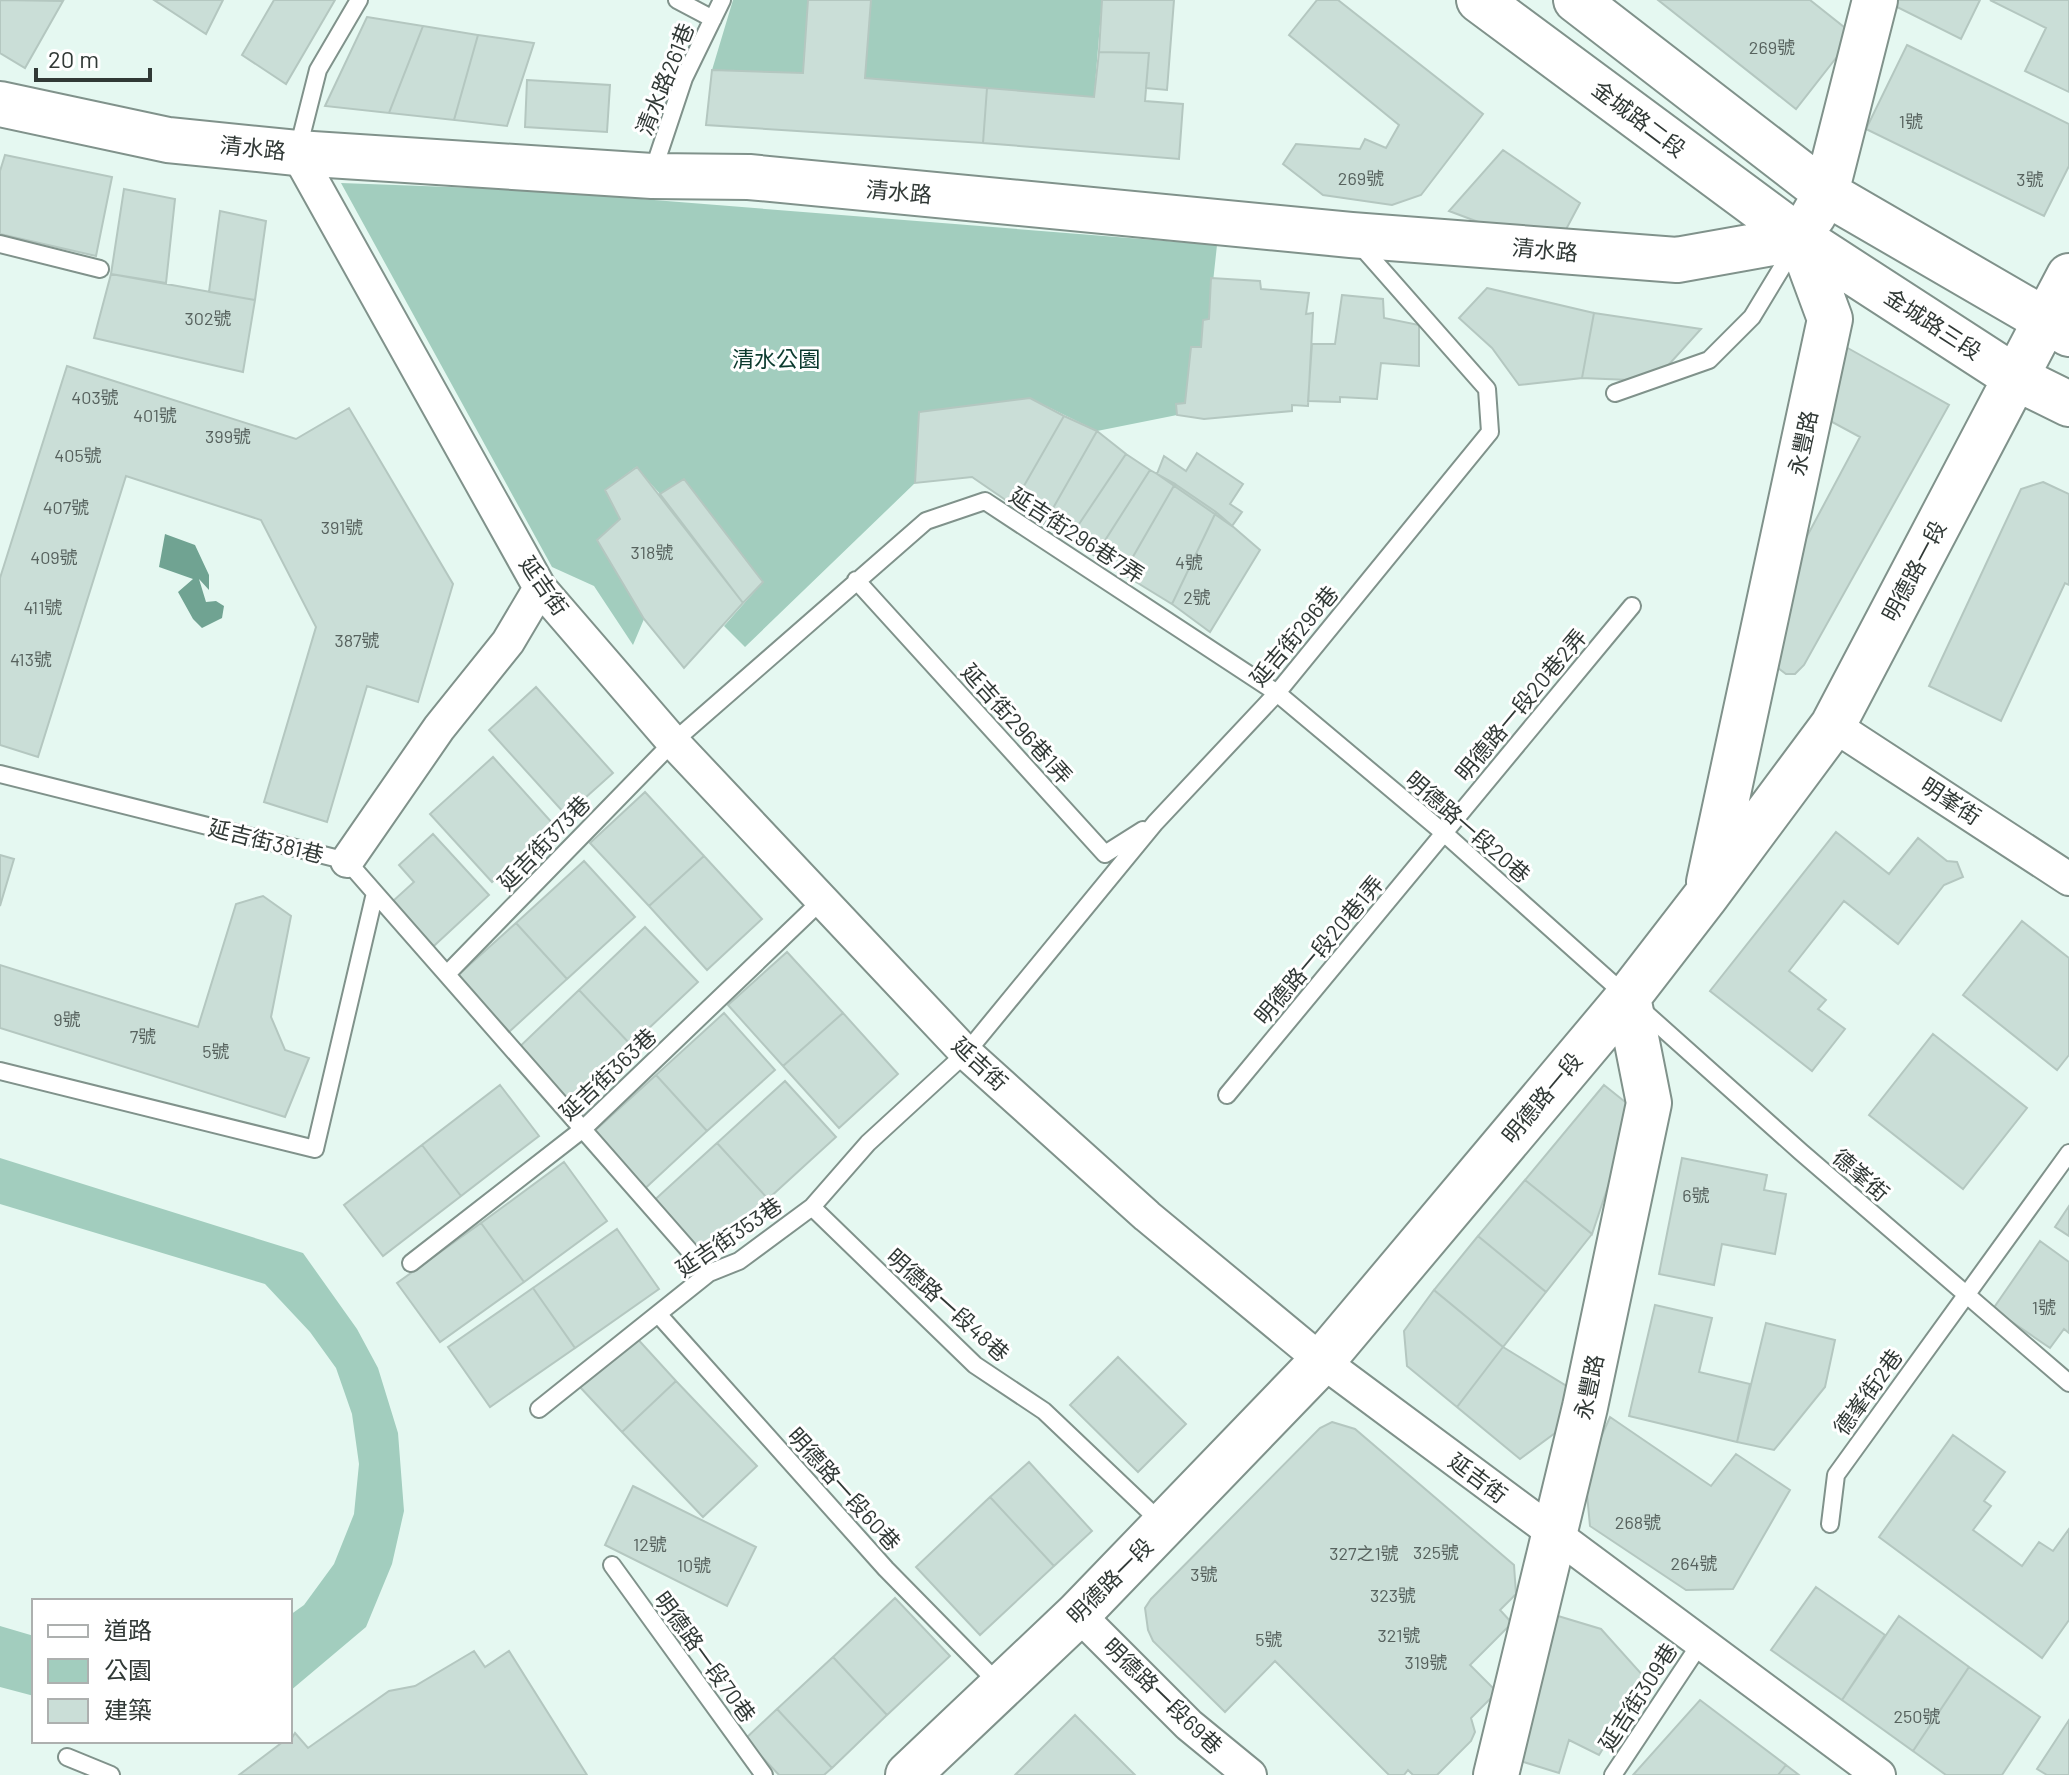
<svg xmlns="http://www.w3.org/2000/svg" width="2069" height="1775" font-family="Barlow,'Noto Sans TC',sans-serif">
<rect width="100%" height="100%" fill="#e5f8f1"/>
<path fill="#a2cdbe" d="M733,0h75l-5,73 -91,-3z
M871,0h231l-8,97 -229,-19z
M341,183l187,7 689,55 -8,74 -6,2 -2,26h-10l-6,56 -9,1 1,11 -80,16 -67,-33 -111,14 -4,71 -170,164 -21,-21 39,-44 -79,-103 -24,15 -24,-27 -31,23 15,29 -23,21 47,79 -11,26 -39,-59 -42,-19z
M0,1158l303,95 54,76 21,39 20,65 6,78 -12,53 -26,63 -76,64v-76l14,-10 30,-41 20,-50 5,-50 -7,-50 -16,-46 -26,-36 -45,-48 -265,-80z
M0,1626l34,10v60l-34,-9z"/>
<path fill="#70a392" d="M165,534l30,11 14,30v15l-10,-11 7,23 10,-1 8,5 -2,12 -20,10 -9,-9 -15,-27 15,-13 -34,-12z"/>
<path fill="#caded7" stroke="#b4c7c0" stroke-width="2" d="M0,0l63,1 -38,67 -25,-15z
M154,0h69l-17,34z
M274,0h61l-49,84 -44,-29z
M808,0h63l-6,78 122,10 -4,55 -277,-18 6,-55 91,3z
M1102,0h72l-7,90 -21,-2 3,-35 -50,-1z
M1317,0h21l145,114 -62,81 -29,10 -69,-10 -40,-31 13,-20 64,5 5,-10 21,9 13,-23 -110,-90z
M1658,0h152l44,35 -58,74z
M1895,0h85l-19,39 -68,-34z
M1990,0h79v92l-44,-21 21,-43z
M367,17l56,9 -34,87 -64,-7z
M423,26l55,9 -24,85 -65,-7z
M478,35l56,8 -27,83 -53,-6z
M1907,45l162,79v42l-25,50 -178,-87z
M1099,52l50,1 -4,48 38,3 -4,55 -196,-16 4,-55 107,9z
M527,80l83,5 -3,47 -82,-5z
M1503,150l77,53 -17,32 -58,-3 -56,-21z
M5,155l107,22 -16,79 -96,-22v-63z
M124,189l51,10 -9,84 -55,-9z
M220,211l46,10 -11,79 -46,-8z
M111,274l144,26 -12,72 -149,-34z
M1211,278l49,3 1,8 48,4 -3,21 7,-1 -5,93 -16,-1v6l-88,8 -27,-4 -1,-11 9,-1 6,-56h10l2,-27 6,-1z
M1487,288l107,25 -12,65 -63,7 -27,-37 -33,-30z
M1342,295l41,4 1,19 35,7v41l-38,-3 -4,36 -37,-2v5l-32,-1 4,-57h23z
M1594,313l107,16 -47,52 -72,-3z
M1837,342l112,63 -145,260 -9,9h-9l-12,-9 7,-80 79,-148 -39,-21z
M67,366l229,73 53,-31 104,176 -35,118 -51,-16 -40,136 -63,-20 52,-175 -55,-107 -135,-44 -88,281 -38,-12v-167z
M1030,398l34,18 -51,89 -41,-28 -57,6 4,-71z
M1064,416l33,15 -53,93 -31,-19z
M1097,431l29,23 -57,85 -25,-15z
M1197,453l46,31 -13,20 12,8 -10,14 -75,-52 7,-18 22,15z
M1126,454l24,16 -55,86 -26,-17z
M637,467l106,136 -59,65 -40,-49 -47,-79 23,-21 -15,-29z
M1150,470l25,14 -52,90 -28,-18z
M684,479l79,103 -20,21 -83,-109z
M2043,482l26,12v91l-4,-2 -64,138 -72,-35 92,-197z
M1175,484l41,28 -44,92 -49,-30z
M1216,512l44,38 -50,82 -38,-28z
M536,687l77,86 -47,42 -77,-85z
M493,757l61,68 -62,57 -62,-68z
M645,792l59,64 -55,50 -59,-63z
M1836,832l53,42 29,-36 29,23 10,1 6,15 -19,8 -46,59 -54,-43 -55,70 37,29 -8,9 27,20 -33,42 -102,-80z
M433,834l56,61 -66,61 -41,-45 32,-29 -15,-17z
M0,855l14,4 -14,47z
M704,856l58,63 -55,51 -58,-64z
M584,861l51,56 -68,62 -51,-56z
M263,896l28,20 -20,101 14,33 24,8 -24,59 -285,-89v-63l198,62 38,-123z
M2022,921l47,37v97l-12,15 -94,-75z
M516,923l51,56 -68,62 -52,-56z
M645,927l53,55 -67,63 -52,-55z
M787,952l56,61 -60,53 -55,-61z
M579,990l52,55 -67,64 -52,-55z
M724,1013l51,57 -68,61 -51,-56z
M843,1013l55,61 -59,54 -56,-62z
M1933,1034l94,74 -64,81 -94,-74z
M656,1075l51,56 -68,63 -51,-57z
M785,1081l51,56 -68,62 -51,-56z
M500,1085l39,51 -78,60 -39,-51z
M1604,1085l30,24 -42,125 -67,-54z
M717,1143l51,56 -68,62 -51,-56z
M422,1145l39,51 -78,60 -39,-51z
M1682,1158l85,17 -3,15 22,4 -11,60 -53,-10 -8,41 -55,-11z
M564,1162l43,59 -83,61 -43,-59z
M1525,1180l67,54 -46,58 -68,-56z
M2069,1206v30l-14,-9z
M481,1223l43,59 -84,60 -43,-59z
M617,1229l42,60 -84,59 -42,-60z
M1478,1236l68,56 -43,55 -69,-57z
M2040,1241l29,21v71l-5,-4 -14,19 -57,-39z
M533,1288l42,60 -85,59 -42,-60z
M1434,1290l69,57 -46,60 -50,-41 -3,-35z
M1655,1305l57,13 -13,54 51,12 -13,58 -108,-26z
M1766,1323l69,17 -10,47 -51,63 -37,-8z
M634,1335l42,46 -54,51 -43,-46z
M1503,1347l70,43 -18,43 -35,26 -63,-52z
M1118,1357l68,67 -48,48 -68,-67z
M676,1381l81,85 -54,51 -81,-85z
M1610,1417l101,69 25,-32 54,36 -57,99 -47,1 -96,-64 -5,-53z
M1332,1422l23,7 159,136 2,29 -16,16 12,13 -42,42 27,27 -26,26 4,14 -4,9 -34,34h-24l-5,-5 -4,5h-15l-114,-114 -50,51 -72,-71 -5,-11 -3,-22 6,-9 169,-171z
M1953,1435l52,37 -21,29 7,5 -18,24 49,36 17,-24 14,9 16,-22v91l-27,38 -163,-121z
M1029,1462l63,69 -38,35 -64,-69z
M633,1486l123,61 -29,59 -122,-61z
M990,1497l64,69 -74,69 -64,-68z
M1816,1587l69,48 -43,65 -71,-50z
M895,1598l55,58 -63,59 -54,-58z
M1558,1616l43,13 45,50 -47,76 -30,-15 -10,33 -42,-13z
M1899,1616l70,51 -56,84 -71,-51z
M474,1651l11,16 24,-16 78,124h-348l45,-34h6l5,-8 13,15 81,-57 26,-5z
M833,1657l54,58 -55,53 -55,-59z
M1969,1667l71,50 -38,58h-56l-33,-24z
M1700,1700l86,65 -8,10h-145z
M777,1709l55,59 -8,7h-45l-34,-36z
M1075,1715l60,60h-120z
M2069,1720v55h-22l-10,-6z
M1786,1765l13,10h-21z"/>
<g fill="none" stroke-linecap="round" stroke-linejoin="round">
<g stroke="#80928b" stroke-width="20">
<path id="lane" d="M677,0l36,19
M297,153l21,-83 41,-70
M652,174l32,-96 38,-78
M0,244l100,25
M1615,393l94,-33 43,-43 43,-71
M856,580l249,274 38,-24
M0,774l347,87 362,412
M447,974l226,-232 253,-221 59,-20 292,192 167,140 357,319 268,231
M0,1071l315,78 60,-256
M1227,1095l405,-489
M812,1207l163,158 69,46 120,114
M411,1263l172,-134 238,-228
M658,1314l228,255 115,117
M539,1409l170,-136 30,-12 73,-54 56,-64 98,-90 189,-230 122,-130 213,-261 -3,-43 -127,-144
M1830,1524l6,-49 233,-322
M612,1565l152,210
M67,1757l44,18
M1613,1775l87,-131"/>
</g>
<g stroke="#80928b" stroke-width="36">
<path id="street" d="M297,153l243,435 133,154 293,311 181,163 175,145 557,414
M1833,725l236,154
M347,861l92,-133 69,-86 32,-54
M1078,1614l111,111 61,50"/>
</g>
<g stroke="#80928b" stroke-width="48">
<path id="secondary" d="M1479,0l321,238 216,140 53,26
M1576,0l250,193 243,141
M0,104l168,36 129,13 355,23 97,1 602,58 326,25 123,-22
M1813,216l13,-23 49,-193
M1709,882l121,-563 -30,-81
M908,1775l170,-161 244,-253 306,-364 78,-101 127,-171 236,-449
M1496,1775l89,-368 64,-304 -21,-106"/>
</g>
<use href="#lane" stroke="#fff" stroke-width="16"/>
<use href="#street" stroke="#fff" stroke-width="32"/>
<use href="#secondary" stroke="#fff" stroke-width="44"/>
</g>
<g text-anchor="middle" stroke-width="6" stroke-linejoin="round" paint-order="stroke">
<g font-size="18" fill="#57625e">
<text x="1772" y="54">269號</text>
<text x="1911" y="128">1號</text>
<text x="1361" y="185">269號</text>
<text x="2030" y="186">3號</text>
<text x="208" y="325">302號</text>
<text x="95" y="404">403號</text>
<text x="155" y="422">401號</text>
<text x="228" y="443">399號</text>
<text x="78" y="462">405號</text>
<text x="66" y="514">407號</text>
<text x="342" y="534">391號</text>
<text x="652" y="559">318號</text>
<text x="54" y="564">409號</text>
<text x="1189" y="569">4號</text>
<text x="1197" y="604">2號</text>
<text x="43" y="614">411號</text>
<text x="357" y="647">387號</text>
<text x="31" y="666">413號</text>
<text x="67" y="1026">9號</text>
<text x="143" y="1043">7號</text>
<text x="216" y="1058">5號</text>
<text x="1696" y="1202">6號</text>
<text x="2044" y="1314">1號</text>
<text x="1638" y="1529">268號</text>
<text x="650" y="1551">12號</text>
<text x="1436" y="1559">325號</text>
<text x="1364" y="1560">327之1號</text>
<text x="1694" y="1570">264號</text>
<text x="694" y="1572">10號</text>
<text x="1204" y="1581">3號</text>
<text x="1393" y="1602">323號</text>
<text x="1399" y="1642">321號</text>
<text x="1269" y="1646">5號</text>
<text x="1426" y="1669">319號</text>
<text x="1917" y="1723">250號</text>
</g>
<g font-size="22" fill="#313936" stroke="#fff">
<text transform="translate(665 79) rotate(-68)" y="8">清水路261巷</text>
<text transform="translate(1639 119) rotate(37)" y="8">金城路二段</text>
<text transform="translate(253 148) rotate(6)" y="8">清水路</text>
<text transform="translate(899 192) rotate(5)" y="8">清水路</text>
<text transform="translate(1545 250) rotate(5)" y="8">清水路</text>
<text transform="translate(1933 324) rotate(33)" y="8">金城路三段</text>
<text transform="translate(1803 443) rotate(-78)" y="8">永豐路</text>
<text transform="translate(1077 535) rotate(33)" y="8">延吉街296巷7弄</text>
<text transform="translate(1914 571) rotate(-62)" y="8">明德路一段</text>
<text transform="translate(544 586) rotate(55)" y="8">延吉街</text>
<text transform="translate(1294 636) rotate(-50)" y="8">延吉街296巷</text>
<text transform="translate(1521 705) rotate(-50)" y="8">明德路一段20巷2弄</text>
<text transform="translate(1017 724) rotate(48)" y="8">延吉街296巷1弄</text>
<text transform="translate(1951 801) rotate(33)" y="8">明峯街</text>
<text transform="translate(1468 827) rotate(41)" y="8">明德路一段20巷</text>
<text transform="translate(266 841) rotate(14)" y="8">延吉街381巷</text>
<text transform="translate(544 843) rotate(-46)" y="8">延吉街373巷</text>
<text transform="translate(1319 950) rotate(-50)" y="8">明德路一段20巷1弄</text>
<text transform="translate(980 1064) rotate(43)" y="8">延吉街</text>
<text transform="translate(608 1074) rotate(-43)" y="8">延吉街363巷</text>
<text transform="translate(1542 1098) rotate(-50)" y="8">明德路一段</text>
<text transform="translate(1861 1175) rotate(41)" y="8">德峯街</text>
<text transform="translate(729 1237) rotate(-34)" y="8">延吉街353巷</text>
<text transform="translate(948 1305) rotate(42)" y="8">明德路一段48巷</text>
<text transform="translate(1589 1387) rotate(-78)" y="8">永豐路</text>
<text transform="translate(1868 1392) rotate(-54)" y="8">德峯街2巷</text>
<text transform="translate(1478 1478) rotate(37)" y="8">延吉街</text>
<text transform="translate(844 1489) rotate(48)" y="8">明德路一段60巷</text>
<text transform="translate(1110 1581) rotate(-45)" y="8">明德路一段</text>
<text transform="translate(705 1657) rotate(54)" y="8">明德路一段70巷</text>
<text transform="translate(1163 1696) rotate(44)" y="8">明德路一段69巷</text>
<text transform="translate(1638 1697) rotate(-57)" y="8">延吉街309巷</text>
</g>
<g font-size="22" fill="#0b3a2e" stroke="#fff">
<text x="776" y="367">清水公園</text>
</g>
</g>
<rect x="32" y="1599" width="260" height="144" fill="#ffffff" stroke="#adb0af" stroke-width="2"/>
<rect x="48" y="1625" width="40" height="12" fill="#ffffff" stroke="#adb0af" stroke-width="2"/>
<text x="104" y="1639" font-size="24" fill="#313936">道路</text>
<rect x="48" y="1659" width="40" height="24" fill="#a2cdbe" stroke="#adb0af" stroke-width="2"/>
<text x="104" y="1679" font-size="24" fill="#313936">公園</text>
<rect x="48" y="1699" width="40" height="24" fill="#caded7" stroke="#adb0af" stroke-width="2"/>
<text x="104" y="1719" font-size="24" fill="#313936">建築</text>
<path d="M36 68v12h114v-12" fill="none" stroke="#313936" stroke-width="4"/>
<text x="48" y="68" font-size="24" fill="#313936" stroke="#ffffff" stroke-width="6" paint-order="stroke">20 m</text>
</svg>
